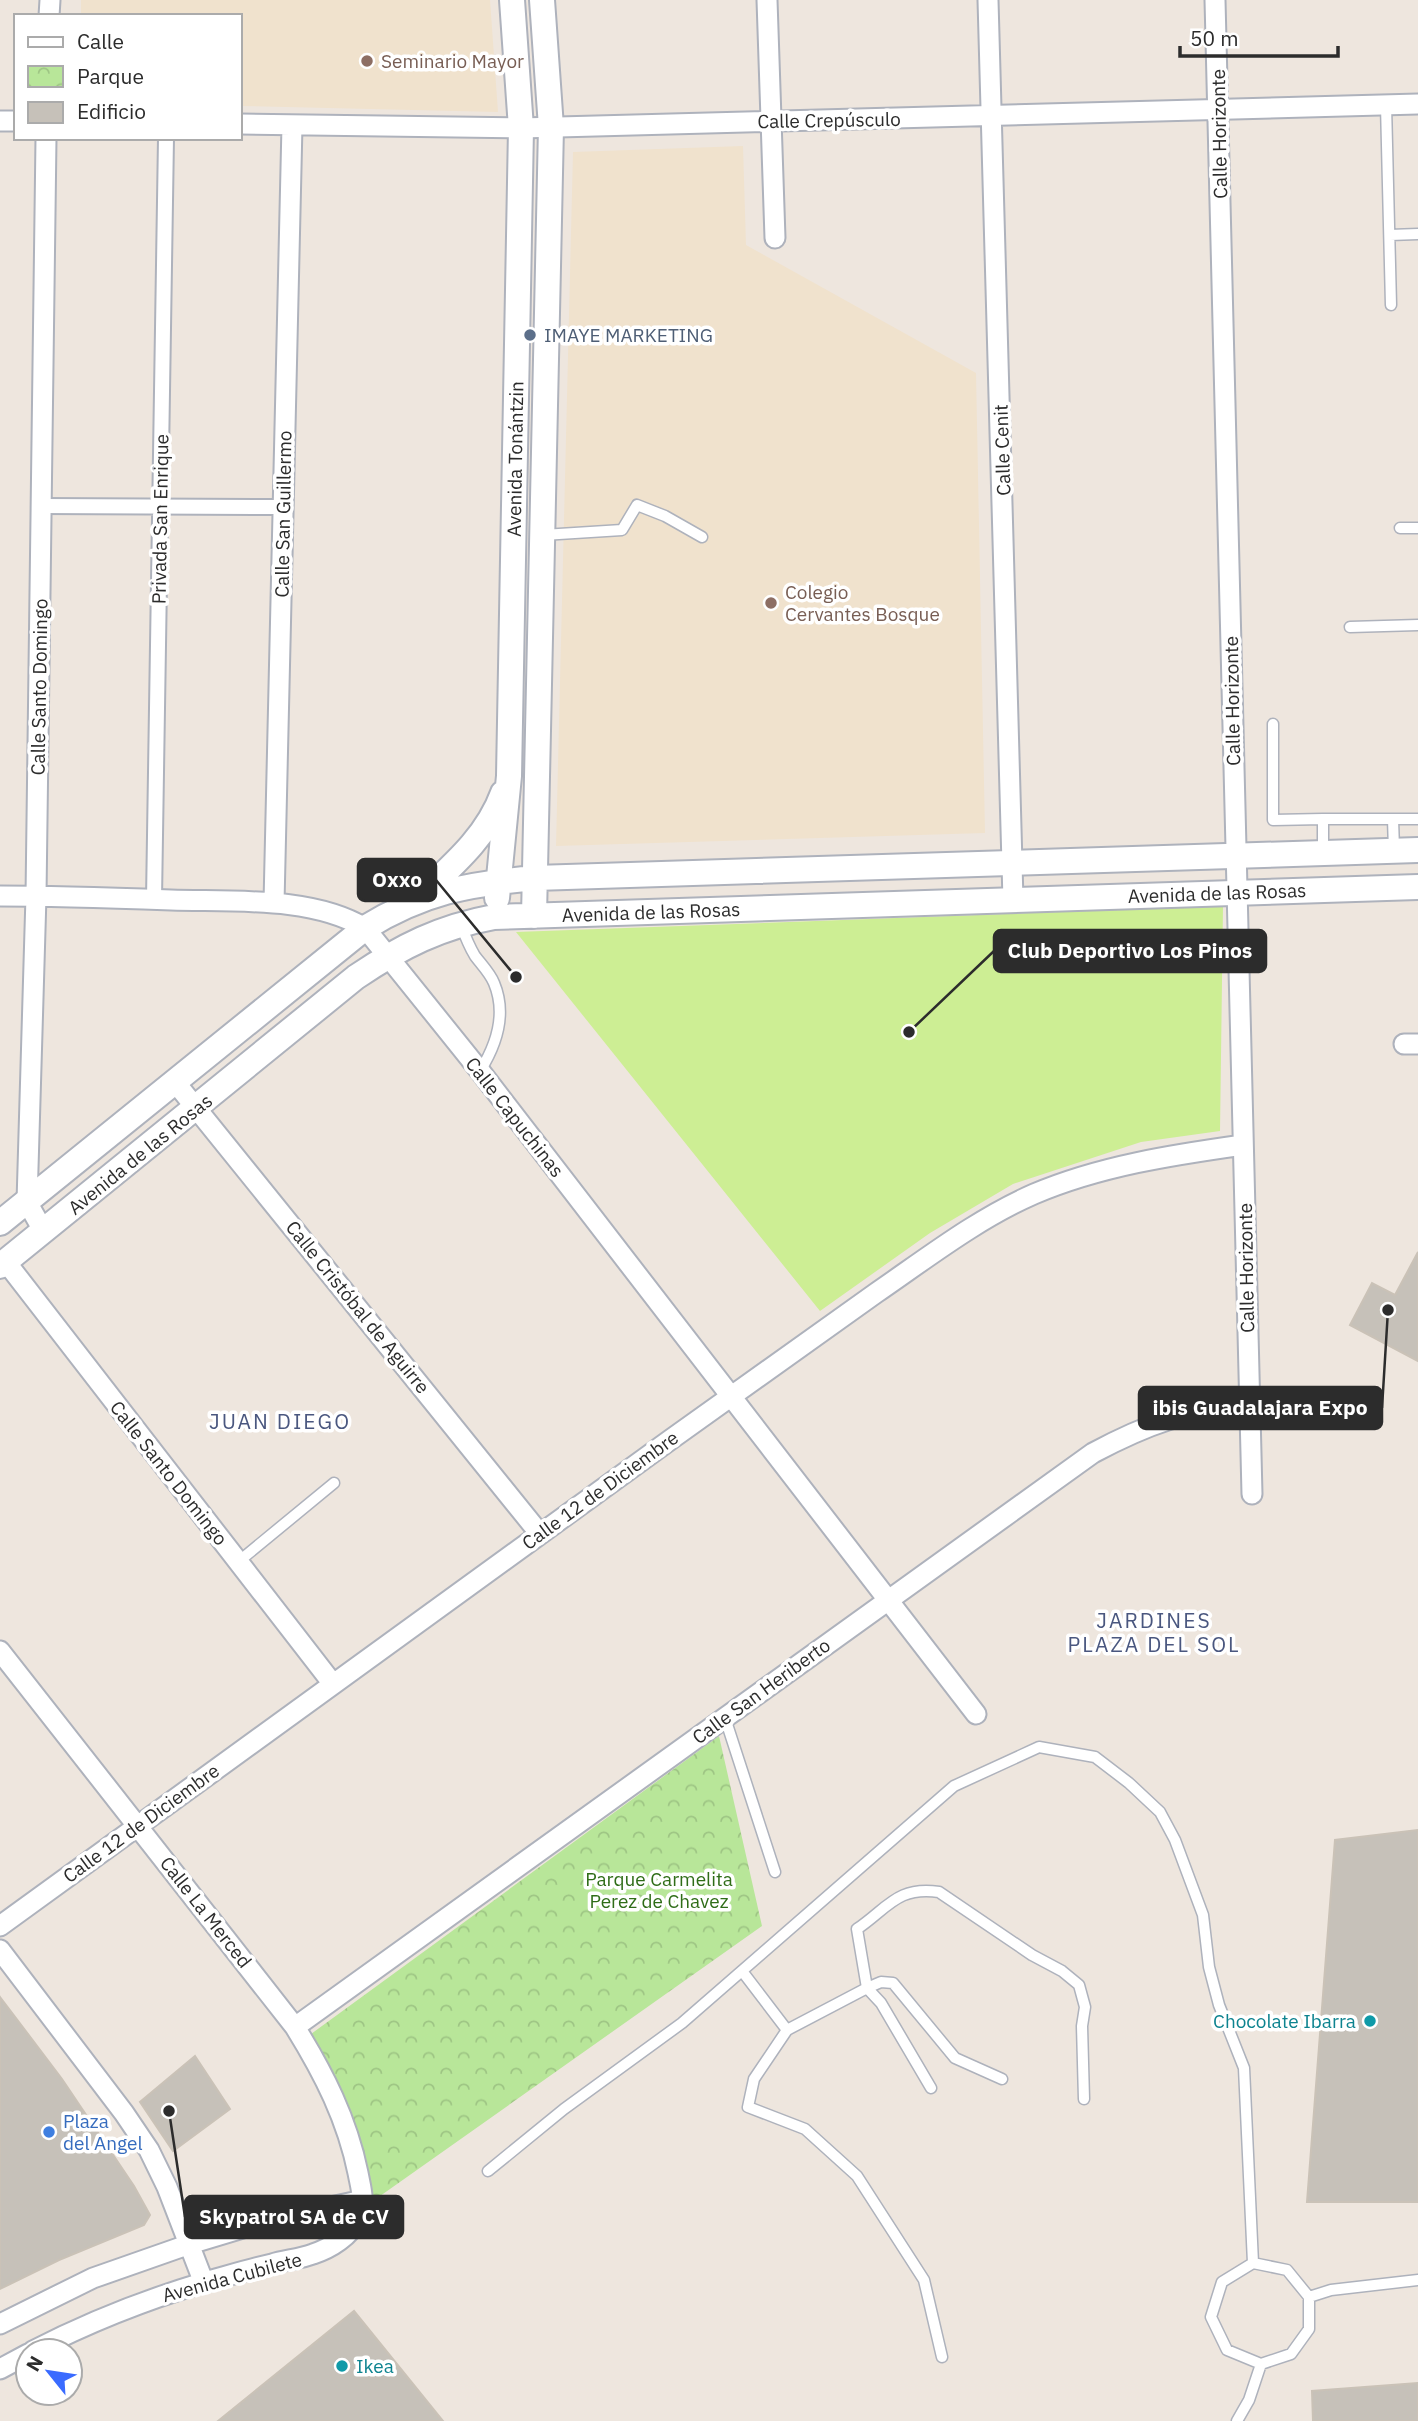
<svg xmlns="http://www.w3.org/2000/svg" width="1418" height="2421" font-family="'IBM Plex Sans',sans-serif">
<defs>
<pattern id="park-crowns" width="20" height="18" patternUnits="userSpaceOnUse" patternTransform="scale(1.75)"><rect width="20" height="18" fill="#b8e699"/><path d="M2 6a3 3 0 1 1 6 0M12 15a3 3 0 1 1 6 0" fill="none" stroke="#9ec584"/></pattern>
</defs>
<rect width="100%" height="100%" fill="#eee6de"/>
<path fill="#f0e2cd" d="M81,0h409l8,112 -258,-6v-90h-159z
M743,146l3,99 230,128 9,460 -429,13 17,-694z"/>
<path fill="url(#park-crowns)" d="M719,1736l43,190 -389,275c-15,-64 -29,-109 -62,-167z"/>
<path fill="#cdee94" d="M1223,906l-3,225 -79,11 -128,42 -83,49 -110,78 -304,-379z"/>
<path fill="#c6c1b9" stroke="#cac2b7" stroke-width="2" d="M1418,1252v109l-68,-36 22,-42 23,12z
M1418,1830v372h-111l28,-362z
M0,1997l62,82 72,107 16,29 -6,10 -85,35 -59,29z
M195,2056l35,53 -57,42 -33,-49z
M354,2311l89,110h-225z
M1418,2383v38h-105l-1,-30z"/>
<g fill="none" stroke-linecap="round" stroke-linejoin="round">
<g stroke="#aeb2bc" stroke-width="13">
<path id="service" d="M1386,105l5,200
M1390,235l28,-1
M1400,528h18
M543,535l79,-5 15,-25 28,11 37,21
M1350,627l68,-2
M1273,724v96l50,-1
M1394,850l-1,-31h25
M1323,852v-33h70
M461,925c4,11 8,21 14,31 6,8 15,17 19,27 13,31 3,61 -14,88
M238,1562l96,-79
M725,1718l50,154
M742,1971l45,59 -33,49 -6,28 57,22 52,47 67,104 18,77
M787,2030l80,-42 14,15 50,85
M1002,2079l-47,-21 -62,-75 -12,-1 -14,6 -10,-59c31,-21 40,-43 82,-37l93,63 30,16 17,14 6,22 -3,19 2,73
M488,2171l76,-62 118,-86 272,-237 85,-39 56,10 34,26 31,29 15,28 28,75 6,52 10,38 25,63 9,195
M1253,2263l34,7 22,27v32l-18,25 -30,10 -34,-14 -16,-33 11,-35z
M1309,2297l22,-7 87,-10
M1237,2421l12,-21 12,-36"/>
</g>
<g stroke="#aeb2bc" stroke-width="18">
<path id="pedestrian" d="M41,506l242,1
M154,899l12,-761"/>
</g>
<g stroke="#aeb2bc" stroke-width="23">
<path id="minor" d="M767,0l8,238
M988,0l25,900
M1215,0l37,1494
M49,16l1,-16
M0,121h16
M240,124l281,4 897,-24
M0,896c57,0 114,2 171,4 61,2 141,-4 194,28l115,143 496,643
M274,903l18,-778
M1404,1044h14
M175,1082l365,452
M44,1232l-17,-30 9,-306 10,-758
M6,1262l327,422
M0,1651l295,376c29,47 52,92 63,146 3,16 8,30 0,46 -8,17 -27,29 -45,35 -13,5 -28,6 -41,10 -23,5 -45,12 -67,18 -60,18 -116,40 -172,69
M0,1926c223,-162 446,-324 670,-486 68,-49 137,-98 206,-147 51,-35 101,-74 158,-99 66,-28 138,-39 209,-49
M0,1950l124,163 25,37 18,37 37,96
M295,2027l798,-574c56,-30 94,-42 157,-51
M0,2324l93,-46 97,-34 76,-23 97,-21
M0,2369l28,-15"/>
</g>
<g stroke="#aeb2bc" stroke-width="28">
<path id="tertiary" d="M419,897c33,-31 68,-60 84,-104
M497,898l12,-122 12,-648 -9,-128
M534,916l17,-789 -9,-127
M0,1223l365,-295c58,-36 103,-44 170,-50l883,-28
M0,1266l356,-289c46,-31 84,-50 138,-60l924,-30"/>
</g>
<use href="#service" stroke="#fff" stroke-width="10"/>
<use href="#pedestrian" stroke="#fff" stroke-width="14"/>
<use href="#minor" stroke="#fff" stroke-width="19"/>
<use href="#tertiary" stroke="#fff" stroke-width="24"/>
</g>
<g fill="#8d6e63" stroke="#fff" stroke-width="2.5">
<circle cx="367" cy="61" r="7"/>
<circle cx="771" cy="603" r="7"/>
</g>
<circle fill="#5c6f8a" stroke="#fff" stroke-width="2.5" cx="530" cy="335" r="7"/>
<g fill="#0f9aa8" stroke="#fff" stroke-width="2.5">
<circle cx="1370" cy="2021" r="7"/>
<circle cx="342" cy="2366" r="7"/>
</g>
<circle fill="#3f7fe0" stroke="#fff" stroke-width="2.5" cx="49" cy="2132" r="7"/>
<g text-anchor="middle" stroke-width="7" stroke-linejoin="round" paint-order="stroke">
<g font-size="19" fill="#785e54" stroke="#fff" text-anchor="start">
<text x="381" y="68">Seminario Mayor</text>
<text x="785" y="599">Colegio<tspan x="785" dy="22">Cervantes Bosque</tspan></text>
</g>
<g font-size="19" fill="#2c2c2c" stroke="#fff">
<text transform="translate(829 120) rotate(-1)" y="7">Calle Crepúsculo</text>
<text transform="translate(1219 134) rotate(-91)" y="7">Calle Horizonte</text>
<text transform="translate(1002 450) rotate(-92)" y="7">Calle Cenit</text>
<text transform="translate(515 459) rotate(-89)" y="7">Avenida Tonántzin</text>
<text transform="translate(283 514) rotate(-89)" y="7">Calle San Guillermo</text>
<text transform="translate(160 519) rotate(-89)" y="7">Privada San Enrique</text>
<text transform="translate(39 687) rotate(-89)" y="7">Calle Santo Domingo</text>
<text transform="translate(1232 701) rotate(-91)" y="7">Calle Horizonte</text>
<text transform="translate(1217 893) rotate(-2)" y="7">Avenida de las Rosas</text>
<text transform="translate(651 912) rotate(-2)" y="7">Avenida de las Rosas</text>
<text transform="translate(515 1117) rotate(52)" y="7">Calle Capuchinas</text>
<text transform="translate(140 1154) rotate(-39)" y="7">Avenida de las Rosas</text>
<text transform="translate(1246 1268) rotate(-91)" y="7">Calle Horizonte</text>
<text transform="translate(358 1307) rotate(51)" y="7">Calle Cristóbal de Aguirre</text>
<text transform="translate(169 1473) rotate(52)" y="7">Calle Santo Domingo</text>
<text transform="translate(600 1490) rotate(-36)" y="7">Calle 12 de Diciembre</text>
<text transform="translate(761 1691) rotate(-36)" y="7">Calle San Heriberto</text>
<text transform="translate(141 1823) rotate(-36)" y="7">Calle 12 de Diciembre</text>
<text transform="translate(206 1912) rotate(52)" y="7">Calle La Merced</text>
<text transform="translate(232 2277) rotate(-15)" y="7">Avenida Cubilete</text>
</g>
<g font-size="19" fill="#4e5e75" stroke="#fff" text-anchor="start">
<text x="544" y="342">IMAYE MARKETING</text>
</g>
<g font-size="19" fill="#2f6d18" stroke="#fff">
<text x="659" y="1886">Parque Carmelita<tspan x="659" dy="22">Perez de Chavez</tspan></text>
</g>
<g font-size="19" fill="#0d838f" stroke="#fff" text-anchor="end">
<text x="1356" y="2028">Chocolate Ibarra</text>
<text x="356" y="2373" text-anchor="start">Ikea</text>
</g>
<g font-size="19" fill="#366cbe" stroke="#fff" text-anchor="start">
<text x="63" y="2128">Plaza<tspan x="63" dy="22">del Angel</tspan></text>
</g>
<g font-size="21" letter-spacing="2" fill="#4a577f" stroke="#fff">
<text x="280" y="1429">JUAN DIEGO</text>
<text x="1154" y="1628">JARDINES<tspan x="1154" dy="24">PLAZA DEL SOL</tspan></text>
</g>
</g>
<path fill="none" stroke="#2c2c2c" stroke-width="2.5" d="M516 977L436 880M909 1032L994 951M1388 1310L1382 1408M169 2111L185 2217"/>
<g fill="#2c2c2c" stroke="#fff" stroke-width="2.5">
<circle cx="516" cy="977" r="7"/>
<circle cx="909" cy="1032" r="7"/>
<circle cx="1388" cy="1310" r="7"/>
<circle cx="169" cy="2111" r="7"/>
</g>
<g fill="#2c2c2c" stroke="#2c2c2c" stroke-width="2.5">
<rect x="358" y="859" width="78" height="42" rx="7"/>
<rect x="994" y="930" width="272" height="42" rx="7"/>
<rect x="1139" y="1387" width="243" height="42" rx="7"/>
<rect x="185" y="2196" width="218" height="42" rx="7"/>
</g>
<g font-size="21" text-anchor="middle" font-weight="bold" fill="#fff">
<text x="397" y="887">Oxxo</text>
<text x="1130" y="958">Club Deportivo Los Pinos</text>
<text x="1260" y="1415">ibis Guadalajara Expo</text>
<text x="294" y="2224">Skypatrol SA de CV</text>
</g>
<rect x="14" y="14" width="228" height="126" fill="#ffffff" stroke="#ababab" stroke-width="2"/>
<rect x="28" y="37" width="35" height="10" fill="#ffffff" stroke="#ababab" stroke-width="2"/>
<text x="77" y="49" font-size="21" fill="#2c2c2c">Calle</text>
<rect x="28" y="66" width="35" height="21" fill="url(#park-crowns)" stroke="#ababab" stroke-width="2"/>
<text x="77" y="84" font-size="21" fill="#2c2c2c">Parque</text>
<rect x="28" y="102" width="35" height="21" fill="#c6c1b9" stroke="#ababab" stroke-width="2"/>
<text x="77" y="119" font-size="21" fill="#2c2c2c">Edificio</text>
<g transform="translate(49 2372) rotate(300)"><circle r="33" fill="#ffffff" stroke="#ababab" stroke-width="2"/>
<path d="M0-5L12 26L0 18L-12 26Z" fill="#3a6bff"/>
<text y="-10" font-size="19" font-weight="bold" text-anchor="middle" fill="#2c2c2c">N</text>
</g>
<path d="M1180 46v10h158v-10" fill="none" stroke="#2c2c2c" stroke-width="3.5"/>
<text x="1190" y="46" font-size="21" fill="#2c2c2c" stroke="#ffffff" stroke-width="5" paint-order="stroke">50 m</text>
</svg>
